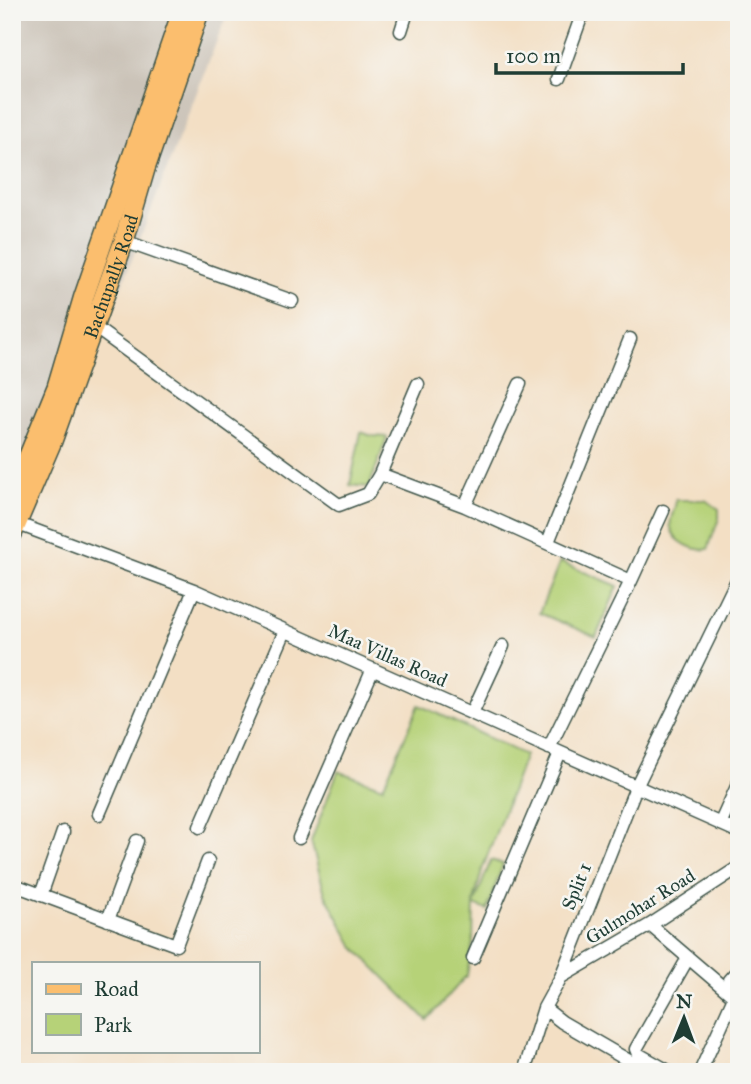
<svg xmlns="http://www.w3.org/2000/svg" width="751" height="1084" font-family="'IM FELL Great Primer',serif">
<rect width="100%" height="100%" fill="#f6f6f2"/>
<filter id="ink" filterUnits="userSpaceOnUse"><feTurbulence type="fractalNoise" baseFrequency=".0143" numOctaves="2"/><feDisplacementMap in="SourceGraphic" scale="14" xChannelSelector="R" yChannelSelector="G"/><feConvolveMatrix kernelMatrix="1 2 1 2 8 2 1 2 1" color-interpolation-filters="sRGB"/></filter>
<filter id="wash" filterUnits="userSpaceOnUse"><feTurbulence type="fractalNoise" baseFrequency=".00686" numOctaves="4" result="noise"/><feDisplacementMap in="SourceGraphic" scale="28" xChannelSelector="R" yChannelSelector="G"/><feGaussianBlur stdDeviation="1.57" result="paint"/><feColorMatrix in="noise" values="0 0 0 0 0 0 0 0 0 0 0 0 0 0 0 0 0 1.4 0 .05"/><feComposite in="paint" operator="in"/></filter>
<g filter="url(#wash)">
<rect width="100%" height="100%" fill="#f3dfc4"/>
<path fill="#cbc3b8" d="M12,12h216l-216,556z"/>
<path fill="#b6d278" stroke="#6a8856" stroke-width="2" d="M361,432l11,4 15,1 -18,50 -19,-2z
M676,500h29l14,9v9l-11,31c-13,3 -34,-7 -37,-21 -3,-9 5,-19 5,-28z
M560,562l58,24 -22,51 -57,-24z
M419,705l106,50 -43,115 -8,31 -1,41 -6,33 -40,45 -73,-73 -29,-53 -14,-53 27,-70 45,16z
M491,860l12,4 -16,46 -13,-5z"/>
</g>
<g filter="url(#ink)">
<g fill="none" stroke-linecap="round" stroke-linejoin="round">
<g stroke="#3f554a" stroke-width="15">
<path id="street" d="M401,31l6,-19
M559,79l24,-67
M124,241l168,60
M93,326l246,179 29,-11 12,-20 38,-90
M380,474l85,32 166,75
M465,506l55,-122
M18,524l176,66 545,242
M548,542l82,-203
M472,713l31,-67
M549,748l82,-167 32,-70
M99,814l95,-224
M720,824l19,-42
M200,827l85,-196
M299,838l74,-169
M12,884l164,61 32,-84
M41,895l22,-63
M108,920l29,-79
M650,925l89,76
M473,958l87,-205
M561,977l89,-52 89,-58
M729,980l10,-11
M544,1008l18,14 86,50
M524,1072l20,-64 17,-31 75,-190 103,-211
M670,1072l-32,-18 -2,-5 52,-91
M700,1072l34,-75"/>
</g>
<g stroke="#3f554a" stroke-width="22">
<g id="primary">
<path d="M12,497l45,-110 27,-91 98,-284"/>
<path id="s1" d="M12,534l40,-93 72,-200 21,-72 54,-157"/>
</g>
</g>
<use href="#street" stroke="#fff" stroke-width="12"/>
<use href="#primary" stroke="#fbbe6e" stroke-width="19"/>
</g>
</g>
<g text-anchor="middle" stroke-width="5" stroke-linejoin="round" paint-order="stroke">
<g font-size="19" fill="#1f3d34" stroke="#f6f6f2">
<text dy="7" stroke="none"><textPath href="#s1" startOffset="276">Bachupally Road</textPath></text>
<text transform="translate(388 655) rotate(24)" y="7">Maa Villas Road</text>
<text transform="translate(576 886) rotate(-68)" y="7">Split 1</text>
<text transform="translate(640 906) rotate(-32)" y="7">Gulmohar Road</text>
</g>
</g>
<rect width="751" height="1084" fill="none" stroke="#f6f6f2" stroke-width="42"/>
<rect x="32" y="962" width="228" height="91" fill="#f6f6f2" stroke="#a0aca6" stroke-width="2"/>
<rect x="46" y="984" width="35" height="10" fill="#fbbe6e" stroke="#a0aca6" stroke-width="2"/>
<text x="94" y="996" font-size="21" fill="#1f3d34">Road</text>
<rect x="46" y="1014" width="35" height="21" fill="#b6d278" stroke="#a0aca6" stroke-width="2"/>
<text x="94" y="1032" font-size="21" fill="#1f3d34">Park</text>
<g transform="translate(684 1018) rotate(1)" stroke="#f6f6f2" stroke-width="5" paint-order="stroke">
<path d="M0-5L12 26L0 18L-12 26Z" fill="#1f3d34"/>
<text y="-10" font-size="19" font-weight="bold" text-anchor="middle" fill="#1f3d34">N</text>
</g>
<path d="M496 63v10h187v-10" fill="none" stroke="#1f3d34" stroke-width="3.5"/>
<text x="506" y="63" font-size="21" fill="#1f3d34" stroke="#f6f6f2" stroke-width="5" paint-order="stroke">100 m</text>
</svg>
